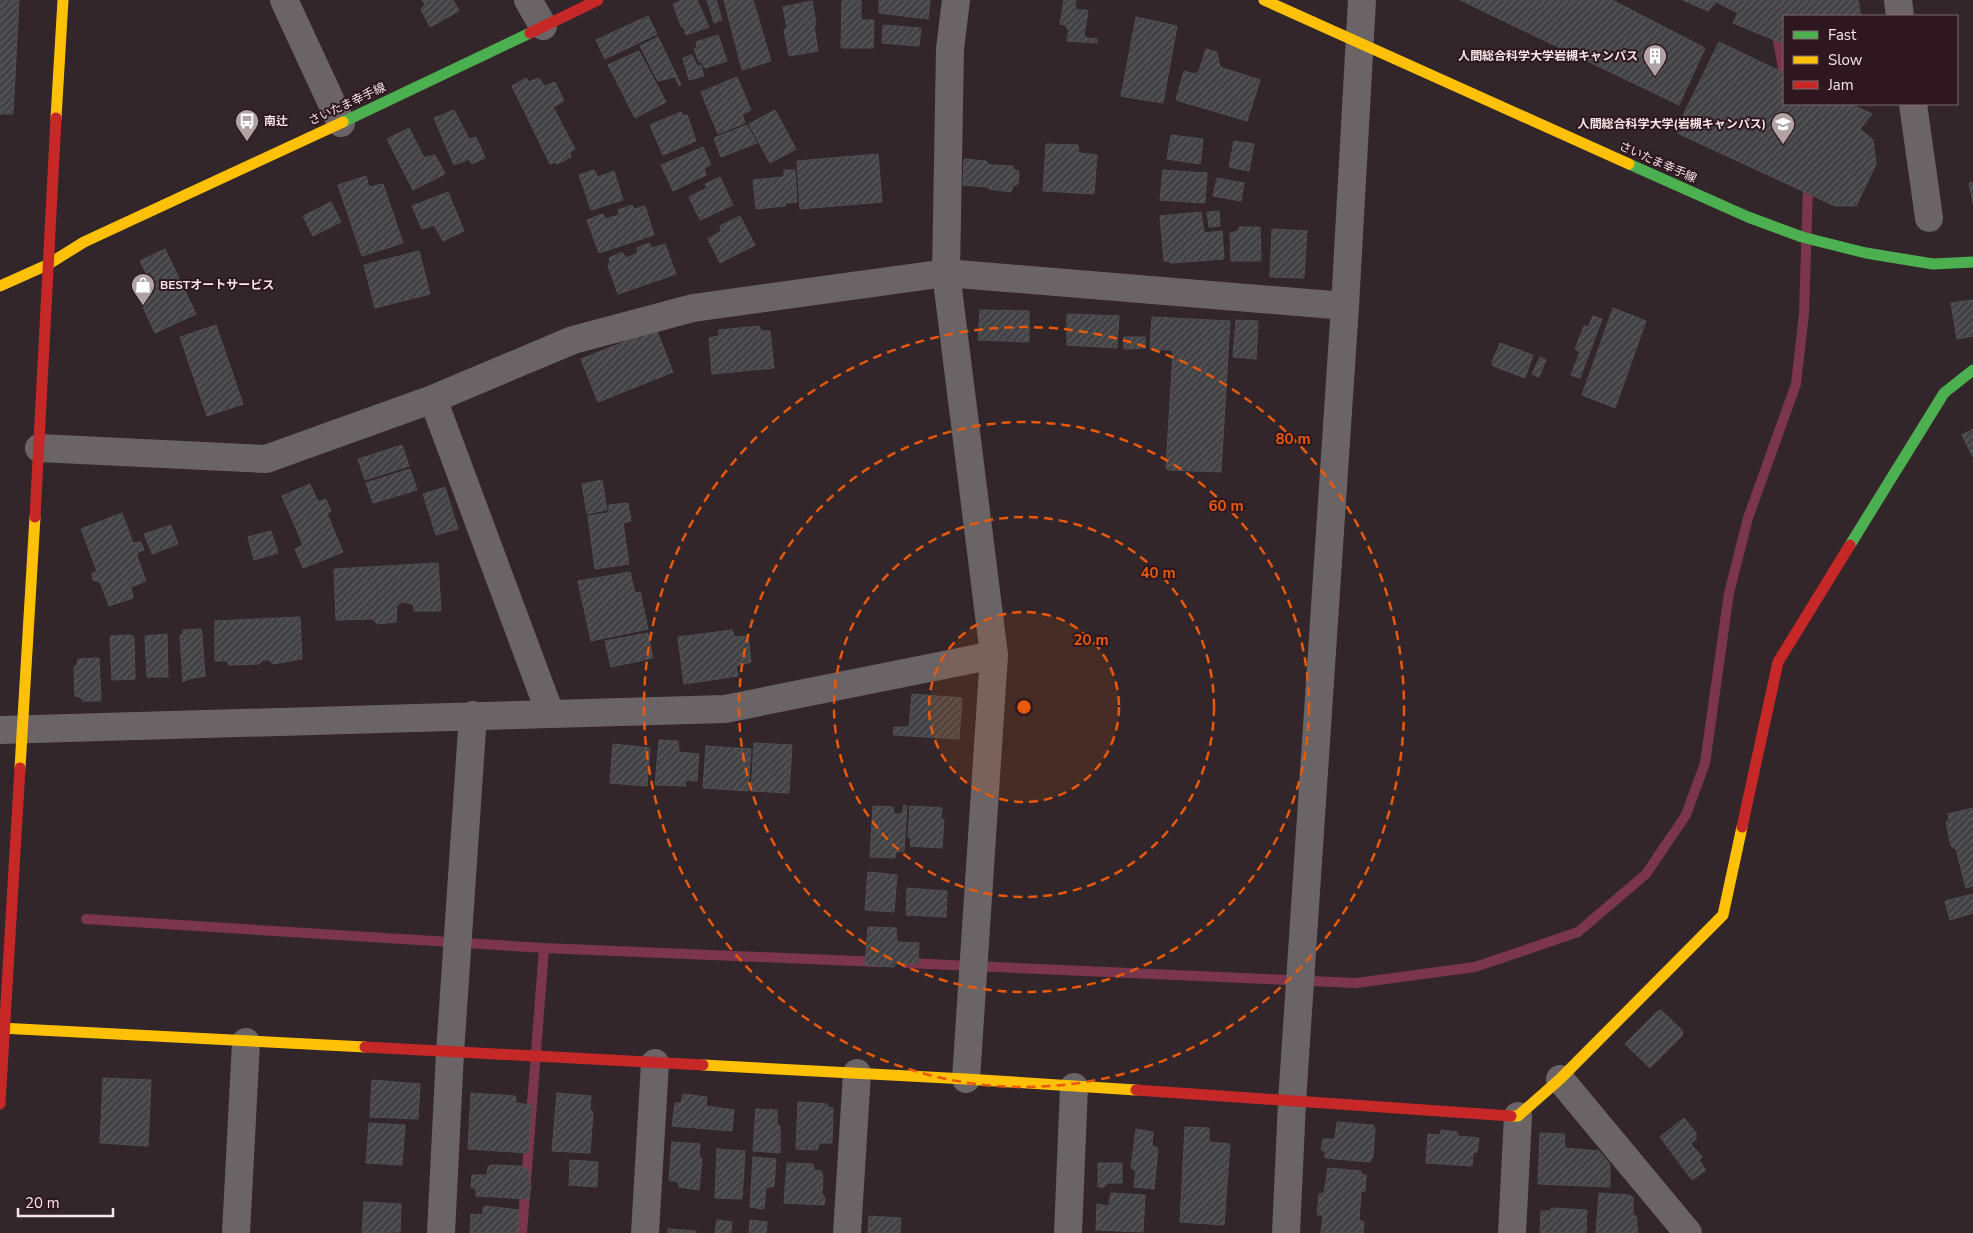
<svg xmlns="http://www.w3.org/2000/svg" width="1973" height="1233" font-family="'Nunito Sans','Noto Sans JP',sans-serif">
<defs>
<pattern id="building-hatch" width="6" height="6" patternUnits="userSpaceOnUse" patternTransform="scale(1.25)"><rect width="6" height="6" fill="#424143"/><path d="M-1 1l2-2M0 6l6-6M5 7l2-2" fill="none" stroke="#5e5c5e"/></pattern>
</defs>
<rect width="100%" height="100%" fill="#32262a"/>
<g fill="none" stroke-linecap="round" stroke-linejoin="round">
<path stroke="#7b354d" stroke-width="10" d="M1776,29l8,45
M86,919l458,29 335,14
M906,963l450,20 119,-16 103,-35 68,-58 40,-59 19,-52 24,-170 19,-75 48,-134 8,-70 4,-126 -1,-7
M522,1233l22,-285"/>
</g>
<path fill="url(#building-hatch)" stroke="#4f4f51" d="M0,0h19l-6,114h-13z
M422,0h31l6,11 -29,16 -9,-18 4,-4z
M682,0h15l12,27 -23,8 -2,-7 -3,-2 -8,-22z
M707,0h9l6,20 -8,3z
M724,0h29l18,61 -29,9z
M842,0h19v19l1,1h12l-1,28h-32z
M879,0h51l-2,19 -49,-6z
M1064,0h12l-1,6 2,4h10l1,2 -4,23 3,3 10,1v4l-30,-2 2,-10 -4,-6 -5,-1z
M1460,0h152l93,48 -26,57z
M1683,0h175l3,16h-77v28l-51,-21 5,-10 -22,-11 -8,9z
M812,1l4,23 -2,2 4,25 -29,5 -5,-26 3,-1 -4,-22z
M648,16l9,18 -52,25 -9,-19z
M1136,17l41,9 -14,77 -42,-7z
M883,25l38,3 -2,18 -37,-3z
M718,35l9,26 -22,7 -3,-6h-3l-5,-13 3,-2 -1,-5z
M658,37l23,48 -2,1 -4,-9 -17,4 -18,-35z
M1719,42l65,31v31h67l21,10 -12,15 13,11 3,24 -20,42h-21l-160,-74z
M1206,49l11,3 3,15 40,13 -13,41 -71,-21 8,-29 10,3 5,-3z
M639,51l27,51 -31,16 -27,-53z
M692,55l5,11 4,-1 3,11 -15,4 -6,-22z
M737,77l14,33 -9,4 3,9 -27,11 -17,-42z
M526,78l3,4 10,-4 5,8 11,-4 9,19 -11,6 22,42 -5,3 1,5 -14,7 -2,-2 -5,2 -38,-78z
M454,110l15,29 7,-2 9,21 -13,6 -3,-5 -15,6 -20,-47z
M775,110l21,39 -26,14 -21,-39z
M681,112l2,4 4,-1 9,26 -33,14 -13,-30z
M747,125l10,18 -36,14 -7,-19z
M409,128l15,30 11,-3 10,19 -32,16 -26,-51z
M1171,135l32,4 -3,25 -33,-5z
M1234,141l20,3 -5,27 -20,-4z
M1046,144l32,1 1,8 18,2 -3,39 -51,-3z
M703,147l8,18 -7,3 2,7 -33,16 -12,-26z
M878,154l4,48 -82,7 -3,-48z
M964,159l22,2 4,4 23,1 1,4 5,1 -1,13 -5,2 -2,6 -22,-3 -2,-2 -24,-2z
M594,170l4,7 16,-6 9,29 -32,10 -12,-35z
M784,170h11l2,32 -11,1 -1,3 -29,3 -3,-29 29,-3 2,-1z
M1163,170l44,3 -2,30 -45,-3z
M366,176l3,11 14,-3 20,59 -41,13 -24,-71z
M720,177l13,28 -33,15 -11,-23 18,-9 -2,-4z
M1217,178l27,5 -3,18 -28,-5z
M1973,182v21l-4,-20z
M448,192l16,39 -21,10 -9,-16 -12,4 -10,-23z
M331,202l10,20 -28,14 -10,-20z
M632,205l2,4 11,-3 9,29 -55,18 -12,-33 16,-6 2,5 14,-4 -1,-5z
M1219,211l1,15 -11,1 -2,-15z
M1201,212l3,21 18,-2 2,28 -54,4 -1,-2h-5l-4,-45z
M740,216l15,29 -35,18 -12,-24 13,-8 -1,-5z
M1239,227h21l1,34h-30l-1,-28 8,-2z
M1272,229l35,2 -3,47 -34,-1z
M649,243l3,5 13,-4 11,30 -58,20 -10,-28 2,-4 -1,-4 13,-6 4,6 12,-5 -1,-5z
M165,249l31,65 -41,19 -17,-37 15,-8 -13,-27z
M419,251l11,43 -55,14 -11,-43z
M1973,300v36l-16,3 -6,-36z
M1613,308l33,13 -31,87 -33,-13z
M980,310l49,1v31l-51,-2z
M1067,314l52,2 -2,32 -50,-3z
M1593,316l9,3 -22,59 -9,-3 9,-23 -5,-3 9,-23 4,1z
M1152,317l78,4 -9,151 -53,-2 -2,-3 7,-114 -2,-3 -21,-1z
M1236,320l22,1 -2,38 -23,-2z
M216,325l27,79 -36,12 -27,-79z
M759,326l2,5h9l4,37 -62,6 -3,-36 10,-2v-6z
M656,329l17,43 -75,30 -17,-43z
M1124,337h21v11l-21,1z
M1500,343l33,12 -8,23 -32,-12 -1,-4z
M1540,357l6,3 -7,17 -7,-3z
M1973,429v28l-11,-22z
M402,445l7,21 -44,14 -7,-21z
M410,469l7,21 -44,13 -7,-20z
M602,480l5,30 -20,4 -5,-30z
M310,484l8,18 8,-3 5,12 -4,3 16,38 -40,16 -8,-19 8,-4 -21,-49z
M445,487l13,42 -22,6 -13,-41z
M628,503l3,18 -8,2 6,41 -34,5 -7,-53 20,-3 1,-2v-6z
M122,513l11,30 8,-1 3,8 -6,2 -1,4 9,25 -15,6 2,11 -24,8 -9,-24 -7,-2 -1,-6 5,-3 -16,-42z
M171,525l7,19 -26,10 -8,-20z
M271,531l7,22 -24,7 -6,-23z
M438,563l3,47 -2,1h-25l-1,-7 -10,-2 -6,3 -1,17 -19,2 -4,-5 -37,1 -2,-51z
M630,572l5,21 5,-1 8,37 -57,12 -13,-60z
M300,617l2,42 -29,5 -4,-4h-6l-4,4 -30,1 -2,-4h-12v-40z
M201,629l1,5 3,42 -17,3 -5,3 -3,-46 3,-2v-4z
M732,630l3,7 13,-1 3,26 -15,4 2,10 -54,8 -6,-47z
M648,633l5,25 -42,9 -6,-26z
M167,634l1,43h-21l-2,-41z
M131,635l3,3 1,41 -23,1 -2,-41 1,-3z
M99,658l2,41 -1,2h-17l-3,-4 -5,-1 -1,-29 3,-2 1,-6z
M912,694l50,4 -3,41 -66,-4 1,-8h15z
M659,740l19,1 1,11 20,2 -2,27 -9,-1 -3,2 1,4 -31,-1z
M754,743l38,2 -3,48 -38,-2z
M613,744l37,4 -3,38 -37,-3z
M706,746l45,3 -3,42 -45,-3z
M904,805l3,1 -3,45 -8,1 -1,6 -25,-1 3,-51 20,1 1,7h8z
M910,806l32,2 -1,10 3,2 -2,28 -32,-2 1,-7 -3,-2z
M1973,808v78l-7,2 -10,-39 -5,-3 -5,-24 3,-2 -1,-6z
M868,872l29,3 -3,37 -29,-2z
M907,888l40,3 -1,26 -40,-2z
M1973,894v19l-23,7 -5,-19z
M868,927l28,1 1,14 22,1 -1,21 -23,-1 -1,4 -29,-2z
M1661,1010l22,21 -1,5 -32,32 -25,-24 33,-33z
M103,1078l48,2 -3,66 -48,-3z
M372,1080l48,4 -2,35 -48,-2z
M471,1093l44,3 1,7 16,2 -4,48 -60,-4z
M557,1093l34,3 -1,14 3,2 -3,41 -38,-2z
M683,1094l24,3 -1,9 28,4 -2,21 -60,-5 3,-23h6z
M798,1102l29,2 1,3 5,1 -1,35h-12l-3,7 -21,-1z
M756,1109l21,1v14l3,2v27l-27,-2z
M1684,1118l12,15v6l-5,5 11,13 -3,3 7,10 -14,10 -32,-43z
M1337,1122l36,3 2,3 -2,28 -3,6 -45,-4v-7l-4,-1 2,-11h12z
M369,1123l36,2 -3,40 -36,-2z
M1185,1127l24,1v14l21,2 -6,81 -44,-3z
M1136,1129l17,3 -1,14 6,2 -4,41 -20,-2 2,-16 -5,-3z
M1441,1130l16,2 1,4 21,2 -2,14 -4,1 -1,13 -46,-3 2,-29 12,1z
M1540,1133l24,1 1,14 34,3 11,13v23l-72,-3z
M672,1142l28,2 -1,12 3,3 -3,31 -20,-3 -1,-5 -9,-2z
M717,1149l28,2 -3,48 -27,-1z
M753,1157l23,2 -2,27 -8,2 -2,21 -14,-2z
M570,1160l28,2 -1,25 -28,-2z
M787,1163l26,1 1,6 7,1 2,5 -1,18 3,4 -1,7 -40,-2z
M1098,1163h24v20h-15l-3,4h-6z
M491,1165l29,1 9,4v12l2,3 -2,14 -53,-3v-7l-5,-2 1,-12h15l1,-8z
M1328,1168l33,3v3l5,1 -1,16 -4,1 -2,28 5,2 -1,11h-42l2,-18h-6l2,-21 5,-1z
M1111,1193l34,2 -2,37 -47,-2 1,-26 10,2 2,-2z
M1599,1193l30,2 4,2v18l3,1 2,17h-42z
M364,1202l37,2 -1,28 -38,1z
M484,1206l35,4 -1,23h-48l1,-19 11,1z
M1552,1208l35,2 -1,23h-46l1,-22h9z
M869,1216l32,2 -1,15h-32z
M717,1220l15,2 -1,11h-16z
M750,1220l17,2 -1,11h-17z
M668,1229l28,2v2h-28z"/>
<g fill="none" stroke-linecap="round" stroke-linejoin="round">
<path stroke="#6a6466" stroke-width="28" d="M284,0l57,123
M528,0l15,26
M956,0l-6,49 -4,224 48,382 -28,424
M1898,0l2,16
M1913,104l16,114
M433,399l117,314
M39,448l227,11 167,-60 140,-59 120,-32 253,-35 399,33
M0,730l725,-21 269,-54
M1560,1079l128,154
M236,1233l10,-191
M441,1233l9,-180 23,-338
M645,1233l10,-170
M847,1233l10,-160
M1068,1233l6,-146
M1286,1233l6,-131 53,-796 17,-306
M1512,1233l6,-117"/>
<path stroke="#4caf50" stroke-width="11" d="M343,122l187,-89
M1629,164l119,53 54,20 64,16 67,11 40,-2
M1850,545l94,-152 29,-23"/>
<path stroke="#ffc107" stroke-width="11" d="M1264,0l365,164
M56,118l7,-118
M0,286l47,-21 37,-23 259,-120
M20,768l15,-251
M0,1028l365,19
M703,1065l263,14 170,11
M1511,1116h7l42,-37 163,-164 19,-88"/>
<path stroke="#c62828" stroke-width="11" d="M530,33l68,-33
M35,517l21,-399
M1742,827l36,-165 72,-117
M365,1047l338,18
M1136,1090l375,26
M0,1104l20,-336"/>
</g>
<circle cx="1024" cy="707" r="95" fill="#e8590c" fill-opacity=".12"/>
<g fill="none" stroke="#e8590c" stroke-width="2.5" stroke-dasharray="9 6">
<circle cx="1024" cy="707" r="95"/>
<circle cx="1024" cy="707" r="190"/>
<circle cx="1024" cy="707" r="285"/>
<circle cx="1024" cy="707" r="380"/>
</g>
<defs>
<g id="building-pin" transform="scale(1.25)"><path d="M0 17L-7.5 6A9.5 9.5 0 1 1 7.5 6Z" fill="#b1a2a6" stroke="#2e171e"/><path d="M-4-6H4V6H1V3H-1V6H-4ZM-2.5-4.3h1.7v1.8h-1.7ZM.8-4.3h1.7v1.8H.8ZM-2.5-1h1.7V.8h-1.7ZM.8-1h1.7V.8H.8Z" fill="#fff"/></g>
<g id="bus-pin" transform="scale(1.25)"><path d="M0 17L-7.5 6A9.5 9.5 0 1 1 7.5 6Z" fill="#b1a2a6" stroke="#2e171e"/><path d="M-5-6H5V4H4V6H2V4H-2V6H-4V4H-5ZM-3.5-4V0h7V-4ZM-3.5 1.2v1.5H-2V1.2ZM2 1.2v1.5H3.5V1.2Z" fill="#fff"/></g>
<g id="university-pin" transform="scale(1.25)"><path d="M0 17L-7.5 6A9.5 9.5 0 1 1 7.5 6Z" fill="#b1a2a6" stroke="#2e171e"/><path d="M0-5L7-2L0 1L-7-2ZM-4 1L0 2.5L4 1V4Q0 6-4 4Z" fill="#fff"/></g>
<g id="shop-pin" transform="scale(1.25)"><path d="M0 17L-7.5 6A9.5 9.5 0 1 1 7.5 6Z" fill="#b1a2a6" stroke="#2e171e"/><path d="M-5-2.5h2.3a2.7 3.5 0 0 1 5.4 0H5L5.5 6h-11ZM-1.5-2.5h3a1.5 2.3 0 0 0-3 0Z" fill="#fff"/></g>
</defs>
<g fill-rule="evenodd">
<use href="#building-pin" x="1655" y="56"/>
<use href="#bus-pin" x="247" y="121"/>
<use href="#university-pin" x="1783" y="124"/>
<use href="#shop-pin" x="143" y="285"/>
</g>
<g text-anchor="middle" stroke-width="4" stroke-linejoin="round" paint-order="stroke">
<g font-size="12" font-weight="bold" fill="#f6e5e9" stroke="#2e171e" text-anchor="end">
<text x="1638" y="60">人間総合科学大学岩槻キャンパス</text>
<text x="264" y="125" text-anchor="start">南辻</text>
<text x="1766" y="128">人間総合科学大学(岩槻キャンパス)</text>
<text x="160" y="289" text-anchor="start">BESTオートサービス</text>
</g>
<g font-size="12" fill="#f6e5e9" stroke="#2e171e">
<text transform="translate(347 104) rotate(-25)" y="4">さいたま幸手線</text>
<text transform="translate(1658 162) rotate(24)" y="4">さいたま幸手線</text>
</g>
</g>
<circle cx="1024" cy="707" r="8" fill="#e8590c" stroke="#2e171e" stroke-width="2.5"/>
<g font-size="15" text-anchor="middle" font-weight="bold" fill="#e8590c" stroke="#2e171e" stroke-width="4" stroke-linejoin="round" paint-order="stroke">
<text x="1293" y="444">80 m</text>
<text x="1226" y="511">60 m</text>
<text x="1158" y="578">40 m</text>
<text x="1091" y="645">20 m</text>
</g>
<rect x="1783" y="15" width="175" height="90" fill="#2e171e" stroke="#7e696f"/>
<rect x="1793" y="31" width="25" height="8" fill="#4caf50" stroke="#7e696f"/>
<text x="1828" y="40" font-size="15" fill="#f6e5e9">Fast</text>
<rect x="1793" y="56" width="25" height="8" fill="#ffc107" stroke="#7e696f"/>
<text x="1828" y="65" font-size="15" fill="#f6e5e9">Slow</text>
<rect x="1793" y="81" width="25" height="8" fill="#c62828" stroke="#7e696f"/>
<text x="1828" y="90" font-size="15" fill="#f6e5e9">Jam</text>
<path d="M18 1208v8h95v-8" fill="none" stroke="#f6e5e9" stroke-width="2.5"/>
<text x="25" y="1208" font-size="15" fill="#f6e5e9" stroke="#2e171e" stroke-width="4" paint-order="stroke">20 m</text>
</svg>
